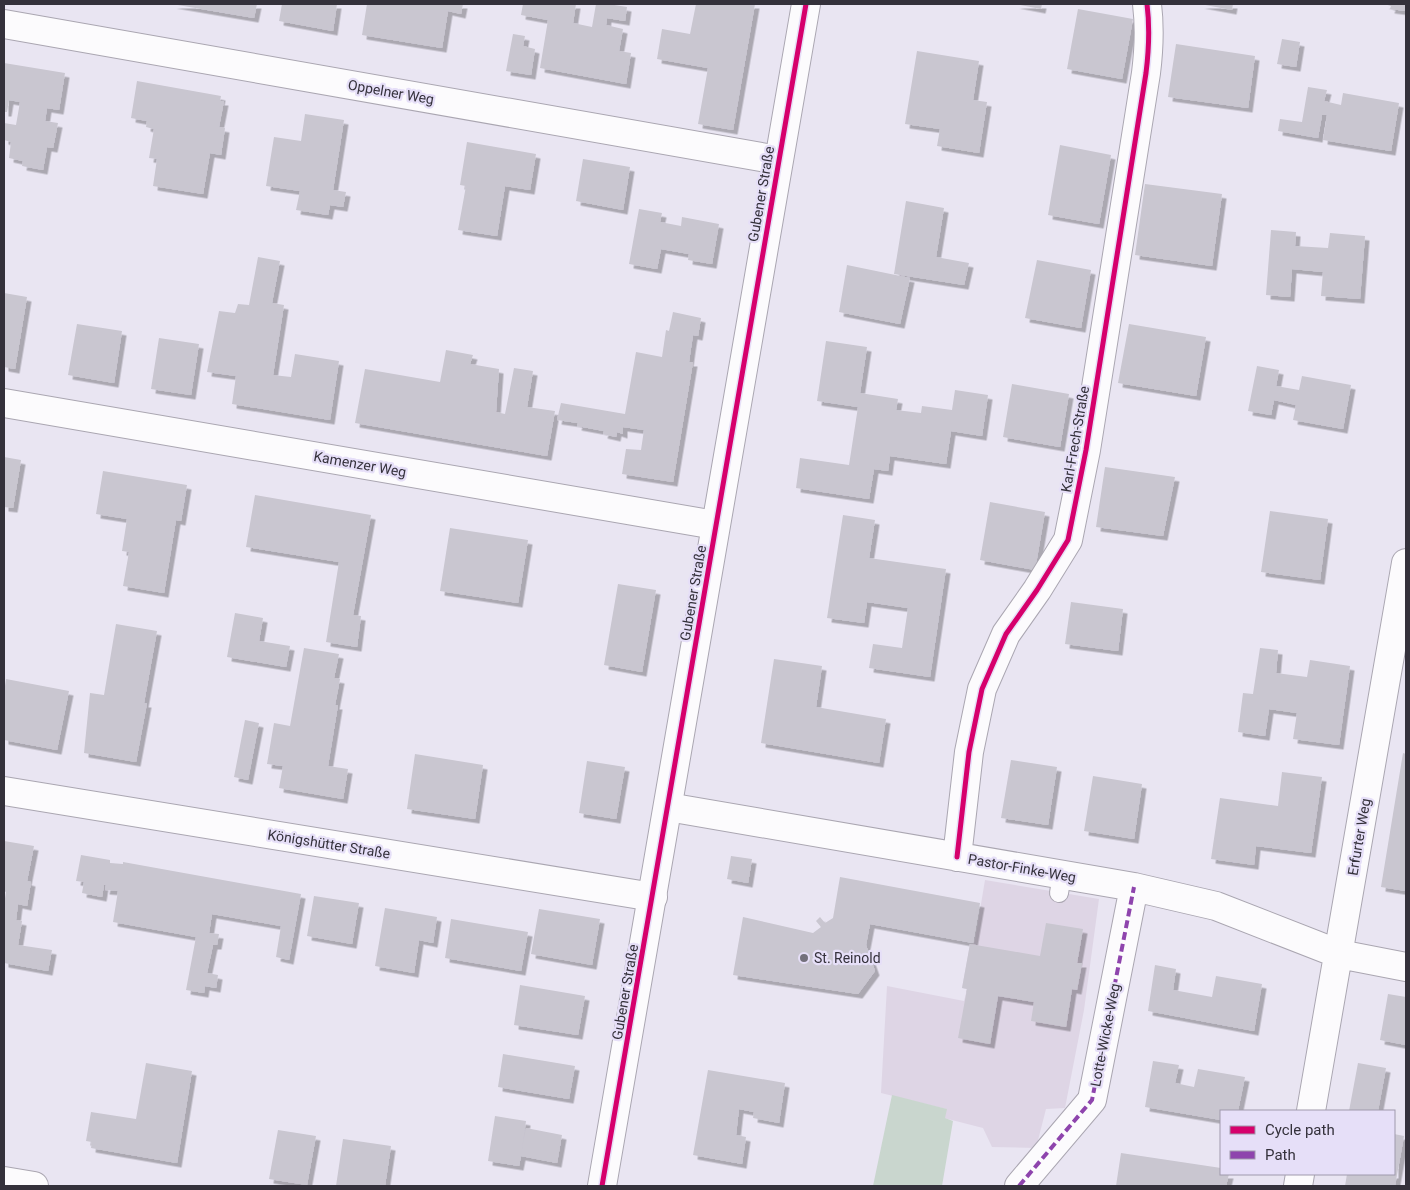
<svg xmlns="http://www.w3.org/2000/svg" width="1410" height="1190" font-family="Roboto,sans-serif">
<defs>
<filter id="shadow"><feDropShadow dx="4.5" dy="4.5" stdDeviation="0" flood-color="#0004"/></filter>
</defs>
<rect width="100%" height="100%" fill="#e9e5f2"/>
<path fill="#ded5e5" d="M985,880l114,19 -15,111 -19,98 -19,1 -10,39 -44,-1 -9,-19 -39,-10 2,-9 -65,-16 6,-107 77,15 3,-12 -5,-1 8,-44h4l1,-4z"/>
<path fill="#c9d6ce" d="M892,1095l55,14 -2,9 8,3 -11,65h-69z"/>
<path fill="#c9c6d0" filter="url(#shadow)" d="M172,4h85l-3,14z
M282,4h55l-4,27 -54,-10z
M367,4h96l-2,10 -13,-3 -6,37 -80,-13z
M523,4h53l-3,19 19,4 4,-23h12l19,3 -2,14 -18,-3 -1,7 17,4 -4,22 12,2 -5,31 -86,-16 8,-48 -27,-5z
M696,4h59l-22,126 -35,-6 10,-56 -51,-9 5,-30 28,5z
M1015,4h27l-1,5z
M1200,4h33l-1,6z
M1384,4h22v7l-16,-2 1,-3z
M1078,9l55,10 -11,60 -55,-10z
M513,34l12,2 -2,10 12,3 -4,26 -25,-4z
M1282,39l18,3 -4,25 -19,-3z
M1176,44l79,12 -7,52 -80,-11z
M917,51l62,10 -6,39 14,2 -8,51 -42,-7 3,-17 -35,-5z
M4,63l61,10 -6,37 -12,-2 -2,13 13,2 -5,25 -6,-1 -4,23 -21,-4 1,-5 -14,-3 2,-16 -7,-2v-17l12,2 4,-23 -11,-2 -2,12h-3z
M137,81l84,15 -1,5h4l-5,26 6,1 -4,27 -11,-2 -7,41 -50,-8 4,-27 -8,-1 5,-29 -8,-2 1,-6 -16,-3z
M1308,87l19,3 -3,11 17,4 2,-12 56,10 -8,48 -68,-11 4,-25h-5l-4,23 -40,-7 2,-12 22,3z
M305,114l39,6 -11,70 13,2 -3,15 -13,-2 -2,10 -32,-5 4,-19 -34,-5 8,-49 27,4z
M467,142l69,12 -6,36 -25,-4 -8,50 -39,-6 8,-44 -6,-1z
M1060,145l51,10 -12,69 -51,-9z
M583,159l47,8 -7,43 -47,-9z
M1145,184l77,10 -10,72 -77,-11z
M906,201l38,7 -8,49 33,6 -5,22 -70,-11z
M639,209l23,4 -2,9 21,4 1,-9 37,7 -7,40 -24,-4 1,-6 -28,-5 -4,20 -28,-5z
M1271,230l25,2 -1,14 33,2 2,-15 35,3 -5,63 -39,-3 2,-24 -31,-3 -2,28 -24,-2z
M258,257l22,4 -8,42 12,2 -11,70 18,2 4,-23 44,7 -9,59 -98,-16 4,-28 -29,-4 12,-61 16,2 3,-9 11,1z
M1037,260l54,10 -10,58 -56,-10z
M847,265l63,13 -10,46 -61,-12z
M4,293l23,4 -12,72 -11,-2z
M673,312l28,6 -3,18 -5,-1 -2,13 -2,14h4l-20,120 -51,-8 4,-25 15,1 3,-20 -21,-3v7l-6,-2 -1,5 -13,-3 1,-3 -27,-5 1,-3 -21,-3 4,-17 64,11 11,-62 26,5 4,-27 3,1z
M77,324l45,7 -8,52 -46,-8z
M1129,324l77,13 -10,59 -78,-13z
M159,338l40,6 -8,51 -40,-6z
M826,341l41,6 -7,46 38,6 -2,11 25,3 1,-7 30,4 3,-20 33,5 -6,41 -31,-5 -5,33 -56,-8 -2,15 -14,-2 -5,30 -73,-11 4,-30 49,7 9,-58 -41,-6z
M446,350l27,5 -3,9 29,5 -3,43 9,2 9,-46 19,3 -6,36 28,4 -8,45 -192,-33 10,-54 75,13z
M1257,366l22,4 -3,16 23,4 3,-14 49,9 -8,44 -50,-9 3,-15 -22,-5 -3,15 -23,-4z
M1012,384l57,10 -9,53 -57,-10z
M4,457l17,3 -8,48 -9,-1z
M1105,467l70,10 -12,59 -67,-9z
M103,471l84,14 -6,36 -5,-1 -12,73 -41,-7 6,-34 -7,-1 5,-32 -31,-5z
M255,495l116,20 -18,100 8,1 -4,31 -31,-5 13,-80 -93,-15z
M990,502l55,10 -10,58 -55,-10z
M1270,511l58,8 -8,61 -59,-8z
M843,515l32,5 -6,38 77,11 -16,108 -61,-9 4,-24 29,4 6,-40 -41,-6 -3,21 -37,-5z
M450,528l78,12 -10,63 -78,-12z
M618,584l38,6 -14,82 -38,-7z
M1071,602l52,7 -5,42 -53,-7z
M235,613l28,5 -4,23 31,5 -4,21 -59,-10z
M116,624l41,7 -13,72h3l-11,59 -52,-9 6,-60 14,2z
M304,648l35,6 -5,24 6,1 -5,26h3l-10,61 20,3 -5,30 -64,-11 4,-22 -16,-2 7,-41 16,3z
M1260,648l18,2 -2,23 31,4 3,-17 40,6 -11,79 -46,-6 4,-26 -28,-4 -4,27 -27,-4 5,-39 10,1z
M774,659l48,7 -6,41 70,12 -7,44 -118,-20z
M6,679l63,12 -12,59 -53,-10v-47z
M245,720l14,3 -11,57 -14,-3z
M1403,753l3,1v137l-25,-4z
M415,754l68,11 -8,54 -68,-10z
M1011,760l46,7 -9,58 -47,-7z
M587,761l38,6 -9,52 -37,-6z
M1282,772l40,5 -11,76 -55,-7 -2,19 -43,-6 9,-61 58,8z
M1093,776l49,8 -8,55 -50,-8z
M4,841l30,5 -7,35 4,1 -4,24 -9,-2 -2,16 6,1 -4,24 34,5 -4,21 -44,-8v-58l2,-13 -2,-1z
M81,855l29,5v3l13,1v-2l178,32 -12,66 -13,-3 5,-31 -69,-12 -3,19 10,1 -2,11h-4l-6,28 11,2 -2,13 -11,-2 -1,7 -18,-3 10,-53 -83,-15 5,-31 -13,-1 1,-5h-2l-2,12 -20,-4 2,-11 -8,-1z
M731,856l21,3 -4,24 -21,-4z
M840,877l140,26 -7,40 -103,-19 -4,21 9,26 -17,23 -125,-19 10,-58 70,16 8,-6 -5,-6 4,-4 5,6 8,-5z
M314,896l45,7 -7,41 -45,-8z
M385,908l52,9 -4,26 -14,-3 -5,33 -39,-7z
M539,909l61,10 -8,46 -61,-11z
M451,919l77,13 -7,39 -76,-13z
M1046,923l37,6 -6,34h5l-5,27 -5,-1 -6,38 -35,-6 3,-19 -36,-6 -8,48 -32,-6 9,-49 -5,-1 8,-44 70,12z
M1155,965l21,4 -3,21 39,7 4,-21 46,8 -8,47 -106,-20z
M520,985l65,11 -7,39 -64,-10z
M1388,994l18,3v48l-26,-5z
M503,1054l72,12 -6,33 -71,-12z
M1153,1061l26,4 -4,18 19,4 4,-18 47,8 -7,34h-17v9l-76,-13z
M146,1063l46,8 -15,92 -86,-15 1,-6 -6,-1 5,-29 45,7z
M1358,1063l28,5 -8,43h-29z
M708,1070l77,13 -6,40 -26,-5 1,-6 -15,-3 -3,26 10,2 -4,27 -49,-9z
M495,1116l31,5 -4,28 4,-21 36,7 -5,28 -36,-7 -2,10 -31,-5z
M278,1130l38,6 -9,49 -38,-6z
M1394,1134l10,2 -9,50h-50l2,-12h47z
M343,1139l48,7 -6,40h-49z
M1121,1153l100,15v6h8l-3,12h-110z"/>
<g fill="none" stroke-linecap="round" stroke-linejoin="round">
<g stroke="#aaa6b1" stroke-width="20">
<path id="lane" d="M1059,893l3,-18"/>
</g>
<g stroke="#aaa6b1" stroke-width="30">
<path id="street" d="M4,24l774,136
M4,403l711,122
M4,791l649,106
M668,807l466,80 82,19 123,48 67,13
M957,857l12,-105 13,-63 24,-55 31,-44 31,-50 18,-90 60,-377c3,-24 4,-45 1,-69
M1311,1111l95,-548
M4,1181l30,5
M1019,1186l73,-86 42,-213
M1298,1186l2,-12"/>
</g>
<g stroke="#aaa6b1" stroke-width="30">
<path id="secondary" d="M602,1186l204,-1182"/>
</g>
<use href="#lane" stroke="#fcfbfd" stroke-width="18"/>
<use href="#street" stroke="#fcfbfd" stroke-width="28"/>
<use href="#secondary" stroke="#fcfbfd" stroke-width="28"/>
<path stroke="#8e44ad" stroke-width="4" stroke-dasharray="8 4" stroke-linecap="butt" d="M1019,1186l73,-86 42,-213"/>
<g stroke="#e6dff8" stroke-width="8">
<path id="cycleway" d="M957,857l12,-105 13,-63 24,-55 31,-44 31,-50 18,-90 60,-377c3,-24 4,-45 1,-69
M602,1186l204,-1182"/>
</g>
<use href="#cycleway" stroke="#d6006c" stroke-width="5"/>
</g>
<circle fill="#73707b" stroke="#e6dff8" stroke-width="2" cx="804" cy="958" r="5"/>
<g text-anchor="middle" stroke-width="4.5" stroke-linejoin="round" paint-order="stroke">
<g font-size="14" fill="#34313b" stroke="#e6dff8">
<text transform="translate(391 92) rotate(10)" y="5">Oppelner Weg</text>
<text transform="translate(761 194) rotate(-80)" y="5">Gubener Straße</text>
<text transform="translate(1075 439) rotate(-80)" y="5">Karl-Frech-Straße</text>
<text transform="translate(360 464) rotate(10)" y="5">Kamenzer Weg</text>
<text transform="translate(693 593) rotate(-80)" y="5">Gubener Straße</text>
<text transform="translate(1359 837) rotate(-80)" y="5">Erfurter Weg</text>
<text transform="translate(329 844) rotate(9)" y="5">Königshütter Straße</text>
<text transform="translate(1022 868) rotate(10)" y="5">Pastor-Finke-Weg</text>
<text transform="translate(625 992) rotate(-80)" y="5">Gubener Straße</text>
<text transform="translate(1105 1035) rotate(-79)" y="5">Lotte-Wicke-Weg</text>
</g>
<g font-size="14" fill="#34313b" stroke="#e6dff8" text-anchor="start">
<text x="814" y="963">St. Reinold</text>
</g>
</g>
<rect width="1410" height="1190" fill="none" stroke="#34313b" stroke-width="10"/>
<rect x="1220" y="1110" width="175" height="65" fill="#e6dff8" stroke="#9f99ac"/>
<rect x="1230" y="1126" width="25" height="8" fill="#d6006c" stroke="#9f99ac"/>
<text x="1265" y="1135" font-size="15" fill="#34313b">Cycle path</text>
<rect x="1230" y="1151" width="25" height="8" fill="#8e44ad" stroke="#9f99ac"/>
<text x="1265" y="1160" font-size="15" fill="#34313b">Path</text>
</svg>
